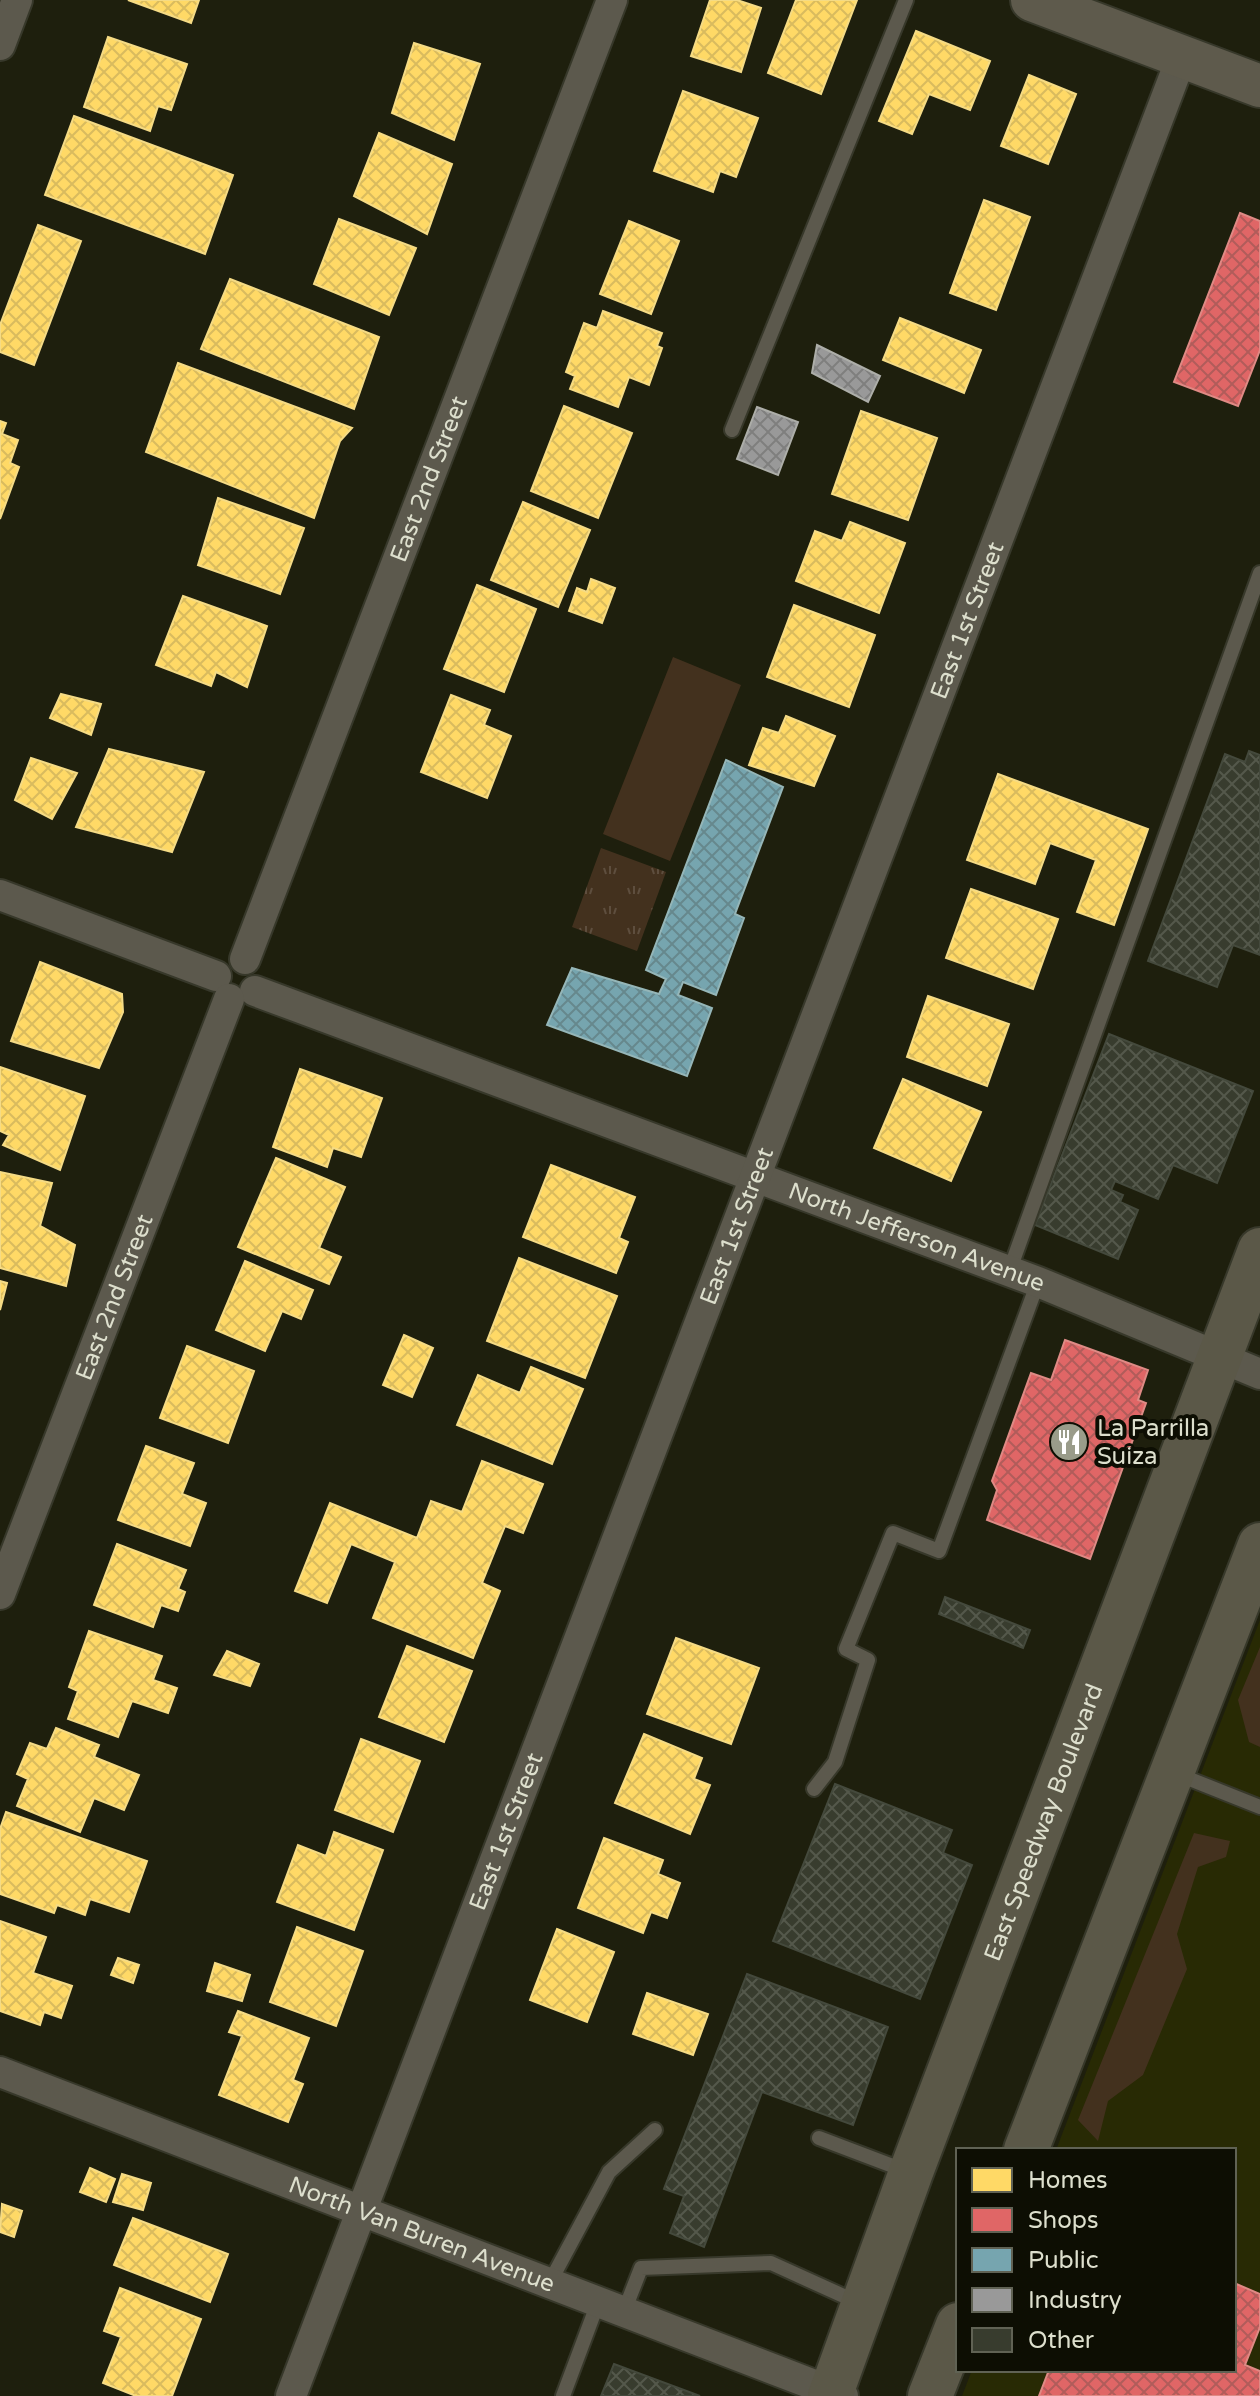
<svg xmlns="http://www.w3.org/2000/svg" width="1260" height="2396" font-family="'Varela Round',sans-serif">
<defs>
<pattern id="park-tufts" width="24" height="20" patternUnits="userSpaceOnUse" patternTransform="scale(2)"><rect width="24" height="20" fill="#43311e"/><path d="M3 7l-1-3M5 7V3M7 7l1-3M15 17l-1-3M17 17v-4M19 17l1-3" fill="none" stroke="#5e4e3e"/></pattern>
<pattern id="homes-cross-hatch" width="8" height="8" patternUnits="userSpaceOnUse" patternTransform="scale(2)"><rect width="8" height="8" fill="#ffd966"/><path d="M0 0l8 8M0 8l8-8" fill="none" stroke="#d9bb5e"/></pattern>
<pattern id="shops-cross-hatch" width="8" height="8" patternUnits="userSpaceOnUse" patternTransform="scale(2)"><rect width="8" height="8" fill="#e06666"/><path d="M0 0l8 8M0 8l8-8" fill="none" stroke="#b15c5a"/></pattern>
<pattern id="public-cross-hatch" width="8" height="8" patternUnits="userSpaceOnUse" patternTransform="scale(2)"><rect width="8" height="8" fill="#76a5af"/><path d="M0 0l8 8M0 8l8-8" fill="none" stroke="#66888d"/></pattern>
<pattern id="industry-cross-hatch" width="8" height="8" patternUnits="userSpaceOnUse" patternTransform="scale(2)"><rect width="8" height="8" fill="#999"/><path d="M0 0l8 8M0 8l8-8" fill="none" stroke="#7f7f7e"/></pattern>
<pattern id="building-cross-hatch" width="8" height="8" patternUnits="userSpaceOnUse" patternTransform="scale(2)"><rect width="8" height="8" fill="#383c2e"/><path d="M0 0l8 8M0 8l8-8" fill="none" stroke="#54584b"/></pattern>
</defs>
<rect width="100%" height="100%" fill="#1e1f0d"/>
<path fill="#282a04" d="M1260,1620v776h-298l10,-26h262v-220h-178z"/>
<path fill="#43311e" d="M673,657l68,28 -71,176 -67,-27z
M1260,1647v100l-11,-5 -11,-42z
M1194,1833l36,8 -4,16 -28,10 -21,67 10,35 -44,106 -35,26 -10,40 -20,-21z"/>
<path fill="url(#park-tufts)" d="M601,848l65,24 -29,79 -65,-24z"/>
<path fill="url(#homes-cross-hatch)" stroke="#f5db85" stroke-width="2" d="M128,0h71l-8,23z
M710,0h27l24,8 -20,64 -50,-16z
M796,0h61l-36,94 -53,-21z
M916,31l74,30 -20,49 -41,-16 -17,40 -33,-13z
M108,37l79,27 -16,46 -13,-4 -8,25 -66,-24z
M414,43l66,21 -26,76 -62,-27z
M1029,75l47,19 -28,70 -47,-18z
M683,91l75,27 -22,59 -16,-6 -7,21 -59,-21z
M74,116l159,59 -28,79 -160,-59z
M379,133l73,31 -25,70 -73,-38z
M984,200l46,17 -34,93 -46,-17z
M339,219l77,29 -27,67 -75,-31z
M629,221l50,20 -28,73 -51,-20z
M38,225l43,16 -47,124 -34,-13v-27z
M230,279l149,58 -25,72 -153,-60z
M603,311l59,22 -5,13 5,2 -13,37 -20,-8 -11,30 -48,-18 5,-13 -9,-4 18,-49 13,5z
M900,318l81,32 -17,43 -81,-33z
M178,363l174,65 -12,13 -26,77 -168,-66z
M564,406l68,27 -34,85 -67,-27z
M861,411l76,27 -29,82 -76,-26z
M0,421l6,2 -4,11 16,6 -8,23 9,4 -19,52z
M218,498l86,30 -24,66 -82,-29z
M523,502l67,28 -32,77 -67,-27z
M850,522l55,21 -26,70 -83,-32 19,-50 27,10z
M591,579l24,9 -13,35 -33,-12 8,-23 10,4z
M477,585l59,24 -32,83 -60,-23z
M183,596l84,30 -20,61 -31,-15 -5,14 -55,-21z
M794,605l81,30 -26,72 -82,-30z
M61,694l40,10 -10,31 -41,-17z
M451,695l39,15 -6,15 27,11 -24,62 -66,-26z
M786,716l49,20 -21,50 -65,-21 14,-37 16,5z
M109,749l95,23 -32,80 -96,-25z
M31,758l46,15 -25,46 -37,-19z
M998,774l150,55 -34,96 -37,-13 19,-52 -46,-17 -15,41 -68,-24z
M971,889l87,30 -25,70 -87,-31z
M40,962l82,32 1,18 -24,56 -88,-27z
M928,996l81,28 -22,62 -80,-29z
M0,1067l85,29 -25,74 -57,-25 6,-10 -9,-4z
M300,1069l82,29 -21,59 -28,-9 -6,19 -54,-20z
M903,1079l78,33 -30,69 -77,-33z
M276,1158l69,29 -26,61 22,9 -12,27 -91,-37z
M551,1165l84,32 -16,41 9,4 -12,31 -93,-36z
M0,1172l52,11 -12,43 35,19 -9,41 -66,-18z
M519,1258l98,38 -32,82 -98,-37z
M245,1261l68,29 -12,29 -19,-8 -17,40 -49,-21z
M0,1281l7,2 -7,27z
M404,1335l29,13 -21,49 -29,-12z
M187,1346l67,25 -26,72 -68,-25z
M531,1367l52,22 -31,75 -95,-39 21,-50 42,18z
M146,1446l48,17 -12,31 24,9 -16,43 -72,-26z
M482,1461l61,23 -20,49 -18,-7 -23,57 18,8 -27,67 -100,-40 22,-56 -44,-18 -24,59 -32,-12 35,-88 87,35 14,-37 31,11z
M117,1544l69,26 -8,19 7,3 -7,19 -17,-6 -8,22 -59,-22z
M89,1631l73,25 -9,24 24,8 -9,25 -36,-12 -14,36 -50,-18 10,-28 -9,-4z
M676,1638l83,30 -28,76 -84,-30z
M407,1646l65,25 -28,71 -65,-25z
M227,1651l32,13 -9,22 -36,-11z
M56,1728l43,17 -5,12 45,18 -15,35 -30,-12 -14,34 -63,-26 11,-27 -11,-5 13,-31 17,6z
M644,1734l58,24 -8,21 16,6 -20,49 -75,-31z
M361,1739l59,22 -27,71 -58,-22z
M6,1812l141,49 -18,51 -39,-13 -5,16 -28,-10 -3,8 -54,-19v-65z
M334,1832l49,18 -29,80 -77,-28 21,-57 28,11z
M604,1838l59,22 -5,14 22,9 -13,35 -16,-6 -8,21 -65,-25z
M0,1921l46,16 -13,36 39,13 -11,32 -17,-6 -4,13 -40,-14z
M297,1927l66,24 -27,75 -66,-24z
M557,1929l57,23 -27,70 -57,-22z
M118,1958l21,7 -6,18 -22,-8z
M215,1963l35,12 -8,26 -35,-10z
M647,1993l61,21 -15,41 -60,-21z
M238,2011l71,27 -16,42 10,4 -15,38 -69,-27 23,-59 -13,-4z
M90,2168l25,11 -9,23 -26,-10z
M122,2174l29,9 -8,27 -30,-8z
M2,2204l20,7 -8,26 -14,-5z
M133,2218l95,36 -18,48 -96,-37z
M120,2288l81,31 -29,77h-36l-33,-13 18,-46 -17,-6z"/>
<path fill="url(#shops-cross-hatch)" stroke="#df8a85" stroke-width="2" d="M1240,213l20,8v129l-22,56 -64,-24z
M1065,1340l83,30 -10,30 8,3 -56,156 -103,-39 10,-30 -5,-9 39,-108 20,7z
M1234,2283l26,11v33l-15,38 15,6v25h-221l10,-26h185z"/>
<path fill="url(#public-cross-hatch)" stroke="#95b6b8" stroke-width="2" d="M726,760l57,27 -48,127 9,4 -28,77 -33,-13 -5,13 34,13 -25,68 -140,-51 25,-57 87,26 7,-15 -20,-9z"/>
<path fill="url(#industry-cross-hatch)" stroke="#adaea9" stroke-width="2" d="M817,345l63,31 -12,26 -56,-29z
M757,407l41,15 -20,53 -41,-16z"/>
<path fill="url(#building-cross-hatch)" stroke="#44493c" stroke-width="2" d="M1249,751l11,4v200l-27,-10 -16,42 -69,-26 77,-207 20,8z
M1109,1034l144,57 -36,92 -44,-18 -15,34 -43,-18 -4,9 12,5 -3,7 18,8 -20,49 -83,-34z
M945,1597l85,33 -7,18 -84,-34z
M835,1784l117,46 -9,23 29,12 -52,134 -147,-58z
M747,1974l141,53 -35,98 -91,-33 -58,155 -34,-14 14,-37 -20,-7z
M614,2364l86,32h-99z"/>
<g fill="none" stroke-linecap="round" stroke-linejoin="round">
<g stroke="#37382a" stroke-width="18">
<path id="lane" d="M732,430l174,-430
M1009,1272l251,-699
M1177,1774l83,33
M814,1789l21,-27 33,-102 -22,-11 47,-116 46,18 99,-269
M819,2138l87,33
M550,2282l59,-110 46,-42
M625,2309l16,-41 130,-5 88,40
M563,2396l36,-96"/>
</g>
<g stroke="#37382a" stroke-width="34">
<g id="street">
<path d="M0,45l17,-45"/>
<path d="M0,895l216,81"/>
<path id="s1" d="M245,959l367,-959"/>
<path id="s2" d="M255,991l783,291 222,92"/>
<path id="s3" d="M0,1594l229,-595"/>
<path id="s4" d="M0,2072l843,324"/>
<path id="s5" d="M291,2396l891,-2340"/>
</g>
</g>
<g stroke="#37382a" stroke-width="46">
<path id="secondary" d="M1032,0l228,86"/>
</g>
<g stroke="#37382a" stroke-width="48">
<g id="primary">
<path d="M1026,2150l234,-605"/>
<path id="s6" d="M830,2396l81,-224 349,-922"/>
<path d="M930,2396l28,-71"/>
</g>
</g>
<use href="#lane" stroke="#5c594d" stroke-width="14"/>
<use href="#street" stroke="#5c594d" stroke-width="30"/>
<use href="#secondary" stroke="#5e5a4c" stroke-width="42"/>
<use href="#primary" stroke="#5b5848" stroke-width="44"/>
</g>
<defs>
<g id="restaurant-disc" transform="scale(2)"><circle r="9.5" fill="#9a9c8a" stroke="#0d0e03"/><path d="M-5-6h1v4h1v-4h1v4h1v-4h1v5L-1.5 .5V6h-2V.5L-5-1ZM5-6V6H3V1.5H1.5Q1.5-4 5-6Z" fill="#fff"/></g>
</defs>
<g fill-rule="evenodd">
<use href="#restaurant-disc" x="1069" y="1442"/>
</g>
<g text-anchor="middle" stroke-width="8" stroke-linejoin="round" paint-order="stroke">
<g font-size="24" fill="#dddfcd" stroke="#0d0e03">
<text dy="8" stroke="none"><textPath href="#s1" startOffset="514">East 2nd Street</textPath></text>
<text dy="8" stroke="none"><textPath href="#s5" startOffset="1900">East 1st Street</textPath></text>
<text dy="8" stroke="none"><textPath href="#s5" startOffset="1252">East 1st Street</textPath></text>
<text dy="8" stroke="none"><textPath href="#s2" startOffset="706">North Jefferson Avenue</textPath></text>
<text dy="8" stroke="none"><textPath href="#s3" startOffset="318">East 2nd Street</textPath></text>
<text dy="8" stroke="none"><textPath href="#s6" startOffset="612">East Speedway Boulevard</textPath></text>
<text dy="8" stroke="none"><textPath href="#s5" startOffset="604">East 1st Street</textPath></text>
<text dy="8" stroke="none"><textPath href="#s4" startOffset="452">North Van Buren Avenue</textPath></text>
</g>
<g font-size="24" fill="#dddfcd" stroke="#0d0e03" text-anchor="start">
<text x="1097" y="1436">La Parrilla<tspan x="1097" dy="28">Suiza</tspan></text>
</g>
</g>
<rect x="956" y="2148" width="280" height="224" fill="#0d0e03" stroke="#606254" stroke-width="2"/>
<rect x="972" y="2168" width="40" height="24" fill="#ffd966" stroke="#606254" stroke-width="2"/>
<text x="1028" y="2188" font-size="24" fill="#dddfcd">Homes</text>
<rect x="972" y="2208" width="40" height="24" fill="#e06666" stroke="#606254" stroke-width="2"/>
<text x="1028" y="2228" font-size="24" fill="#dddfcd">Shops</text>
<rect x="972" y="2248" width="40" height="24" fill="#76a5af" stroke="#606254" stroke-width="2"/>
<text x="1028" y="2268" font-size="24" fill="#dddfcd">Public</text>
<rect x="972" y="2288" width="40" height="24" fill="#999999" stroke="#606254" stroke-width="2"/>
<text x="1028" y="2308" font-size="24" fill="#dddfcd">Industry</text>
<rect x="972" y="2328" width="40" height="24" fill="#383c2e" stroke="#606254" stroke-width="2"/>
<text x="1028" y="2348" font-size="24" fill="#dddfcd">Other</text>
</svg>
